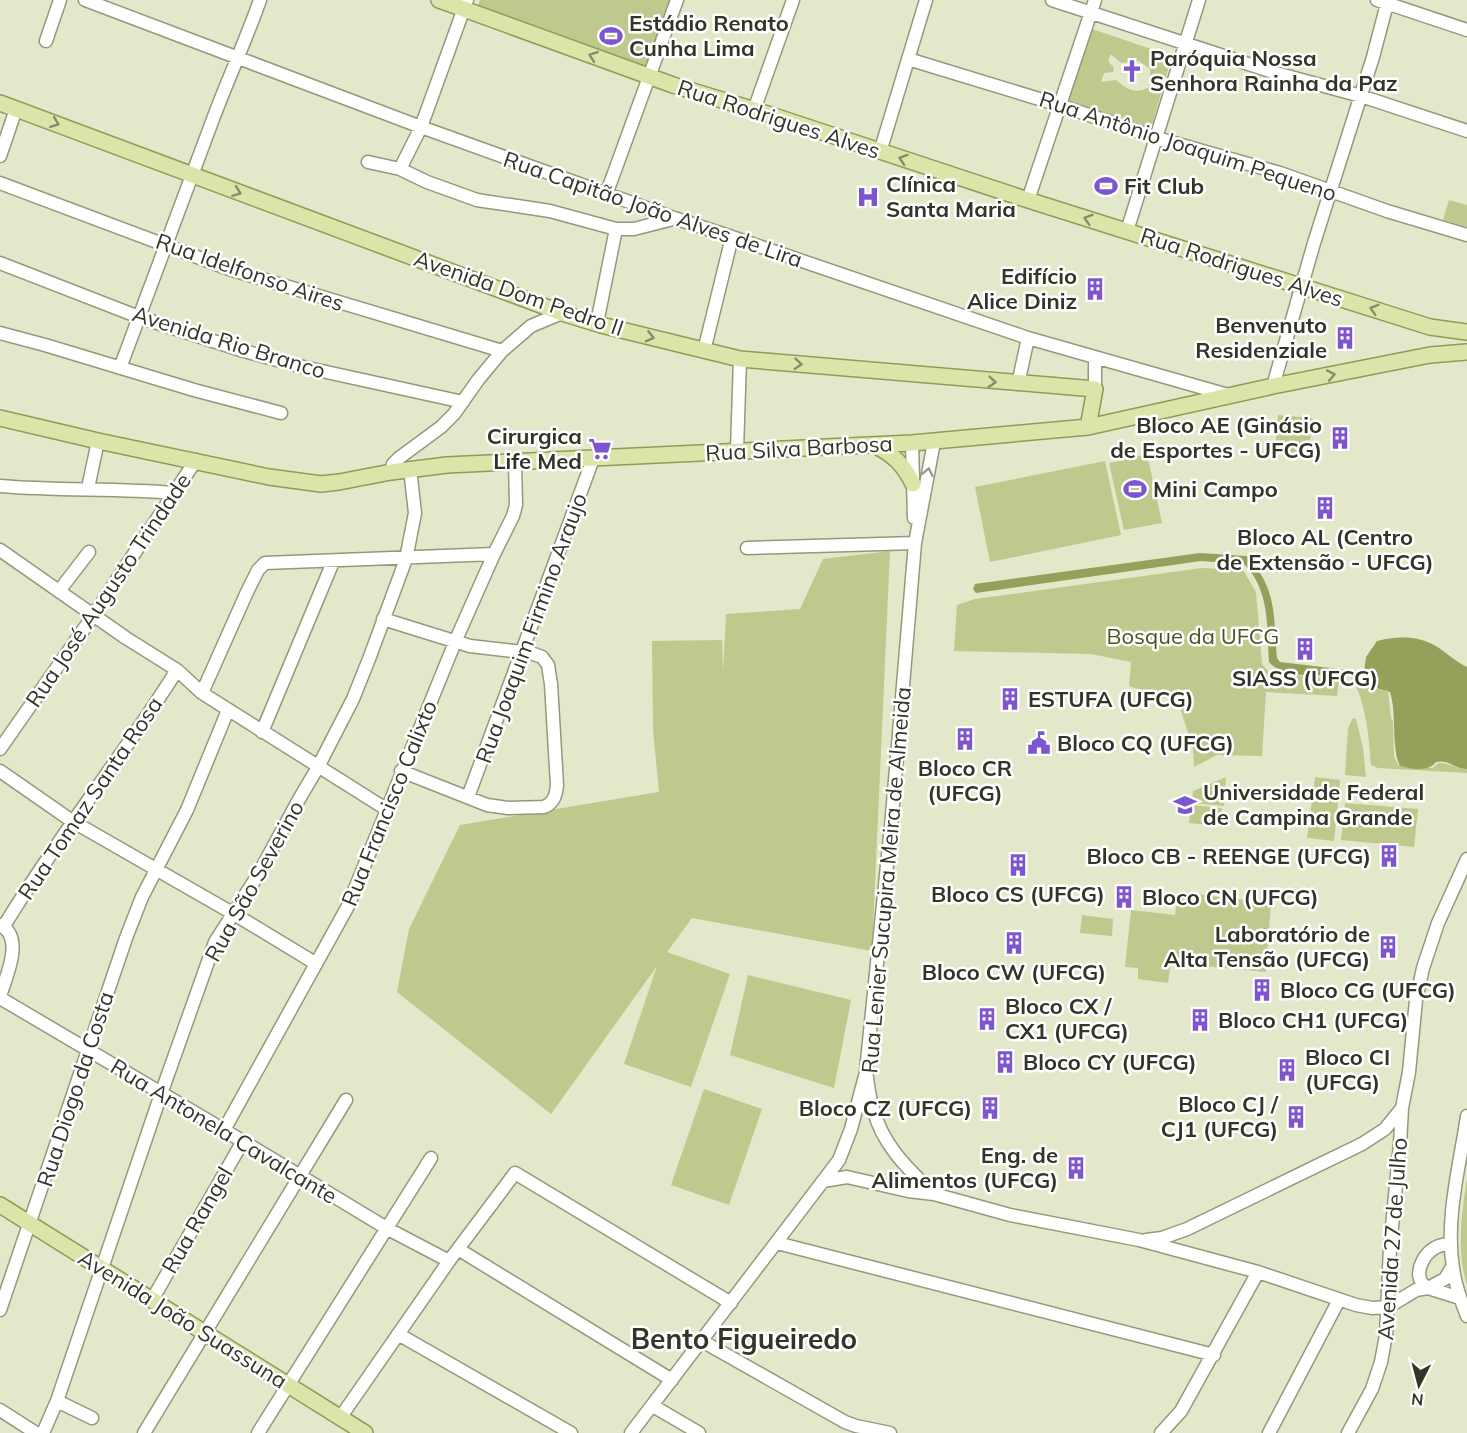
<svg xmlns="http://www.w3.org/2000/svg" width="1467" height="1433" font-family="Mulish,sans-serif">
<rect width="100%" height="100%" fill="#e2e8c9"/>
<path fill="#bfc88d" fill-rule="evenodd" d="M480,0h193l-26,67 -169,-61z
M1092,29l80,27 -24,82 -85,-28zM1111,54l10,9 18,-2 11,8 1,11 -2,7c-13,8 -22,2 -33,-7l-15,2 3,-9 9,-1 1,-4 -6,-7z
M1449,200l18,5v22l-24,-7z
M1278,415l34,3 -3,36 -34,-3z
M1147,454l15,69 -38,7 -15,-67z
M1105,461l16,74 -131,27 -15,-75z
M890,551l-18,400 -180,-33 -25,34 63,22 -39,113 -67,-23 33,-98 -106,148 -154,-122 12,-63 51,-104 199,-33 -6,-62 -1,-89 70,-1 1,31 3,-57 74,-5 23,-50z
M1202,568l41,2 13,22 6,72 7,8 70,8 -2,16 -71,-4 -4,64 -45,-1 -23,12 -1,-19 -15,-46 -49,-16 2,-24 -40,-8 -137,-3 3,-46 18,-6z
M1350,676l14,3 5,7 19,6c2,9 1,23 5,30l1,35 5,9 34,2 5,-5c10,-1 19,6 29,6v4l-89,-5 -7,-3c-2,-27 -5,-66 -21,-89z
M1353,718l3,1 7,29 3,29 -21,-2 3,-47z
M1226,777l-2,29 -32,-3 1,-12z
M1315,777l25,3 -6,61 -27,-3z
M1345,803l73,6 -4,38 -73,-7z
M1191,805l31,3 -2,18 -31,-3z
M1178,892l93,11 -5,69 -95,-9 -3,20 -30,-4v-11l-13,-1 6,-57 44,5z
M1082,915l31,4 -1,17 -32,-3z
M748,975l103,25 -17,88 -104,-33z
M704,1089l58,20 -33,96 -58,-20z
M1467,1177v109c-11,-36 -5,-73 0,-109z"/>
<path fill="#96a05b" d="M1200,553l47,3c31,34 26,59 30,102l3,4 84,10 2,-15 11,-16c19,-5 41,-6 59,5 11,7 20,16 31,21v102c-12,0 -19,-10 -31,-7 -7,10 -25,7 -36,4 -9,-18 -3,-53 -10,-74l-17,-5 -5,-4 -4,-10c-24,1 -79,9 -95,-11 -2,-35 1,-72 -25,-98l-43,-3 -225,32 -3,-4 2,-5z"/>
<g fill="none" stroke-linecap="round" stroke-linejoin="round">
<g stroke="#94997c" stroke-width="15">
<path id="minor" d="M85,0l336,127 253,91 58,19 296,101 200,57
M1052,0l224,73 85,23 106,35
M1377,0l90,30
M46,41l14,-41
M908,59l151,46 98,33 123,35 107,38 80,24
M754,110l39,-110
M880,152l46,-152
M0,156l16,-47
M368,162l32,7 27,13 50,18 73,11 66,18h18l39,-10
M400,169l21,-42 46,-127
M0,183l229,86 273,82
M606,195l71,-195
M1028,200l67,-200
M1127,231l72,-231
M0,263l139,54 105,34 55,15 164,36
M597,323l19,-94
M0,333l45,12 149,45 87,23
M704,351l28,-114
M120,368c31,-83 62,-166 93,-249 15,-40 33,-79 47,-119
M1018,384l10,-46
M1273,386l41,-143 59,-186 15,-57
M1095,389v-31
M934,442l-19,101 -23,273 -26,255c2,13 3,26 7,37 9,37 35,61 61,86
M912,443l2,75
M737,450l3,-91
M391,472l2,-8 6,-6 42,-31 13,-13 24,-34 24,-29 29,-25 31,-13
M0,486c58,5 116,2 174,7
M88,488l10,-47
M747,548l168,-5
M0,550l126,88 51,32 25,23 184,116
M59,591l30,-39
M383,619l87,27 61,7 11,4 6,8 3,19 6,101c-1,10 -3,18 -13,22l-36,1 -21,-3 -86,-34
M202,693l45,-101 11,-22 7,-7 229,-9
M262,732l71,-170
M0,749l93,-133 103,-156
M0,771l72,50 162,93 81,49
M468,797l125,-338
M0,925c25,12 6,52 0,71
M4,926c53,-88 118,-168 173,-256
M0,998l224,132 164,99 61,32
M1467,1116c-7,49 -22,102 -14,152 2,17 8,33 14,48
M224,1130l124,-224 107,-264 39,-88 19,-38 3,-11 -1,-43
M823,1181l24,-4 61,14 26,3 76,21 129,25 119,32 98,33 16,3 16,-1 28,-17 12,-2 32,10
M1146,1240l16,-2 25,-9 175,-85 23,-15 17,-21
M777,1243l437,112
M1451,1245c-24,-5 -44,33 -23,43l17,-9 7,-12
M458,1249l214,131
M152,1300l91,-159
M0,1310l126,-372 16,-41 45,-87 41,-100
M398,1334l173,99
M702,1341l143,81 11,4 34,7
M57,1401l35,17
M653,1406l46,27
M0,1410l36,23
M340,1418l109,-157 66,-88 216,130
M43,1433l14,-32 104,-307 54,-152 43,-67 40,-74 20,-34 35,-68 16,-40 37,-100 9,-46 -5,-44
M144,1433l202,-333
M258,1433l173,-275
M631,1433l208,-273 12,-31 14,-53
M1161,1433l20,-22 77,-139
M1269,1433l70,-133
M1348,1433l24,-44 9,-27 5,-27 4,-88 10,-103 2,-36 7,-36 7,-72 7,-32 15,-45 29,-64"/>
</g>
<g stroke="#919b58" stroke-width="18">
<path id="major" d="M439,0l234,85 101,31 254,84 402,127 37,5
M0,103l562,210 39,12 139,34 355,30 -7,38
M0,418l98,23 171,36 52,7 18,-2 52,-10 56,-7 465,-22 176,-16 185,-41 157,-31 37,-3
M874,445c19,9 30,20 39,39
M0,1205l365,228"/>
</g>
<use href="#minor" stroke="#fff" stroke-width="12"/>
<use href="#major" stroke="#dce4aa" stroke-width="15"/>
</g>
<defs><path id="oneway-chevron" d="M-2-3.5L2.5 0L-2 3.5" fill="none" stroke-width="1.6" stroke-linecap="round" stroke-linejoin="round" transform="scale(1.5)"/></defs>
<g stroke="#888c6a">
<use href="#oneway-chevron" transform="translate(593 56) rotate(-160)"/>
<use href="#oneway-chevron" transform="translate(55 123) rotate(21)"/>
<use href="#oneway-chevron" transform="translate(903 159) rotate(-162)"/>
<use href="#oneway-chevron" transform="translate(237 192) rotate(20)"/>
<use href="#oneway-chevron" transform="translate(1088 219) rotate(-163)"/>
<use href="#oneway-chevron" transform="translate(1374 309) rotate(-163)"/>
<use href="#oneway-chevron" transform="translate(650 337) rotate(14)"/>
<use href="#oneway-chevron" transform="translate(798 364) rotate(5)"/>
<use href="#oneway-chevron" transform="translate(1331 375) rotate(-11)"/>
<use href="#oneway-chevron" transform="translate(992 382) rotate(5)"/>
</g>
<use stroke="#999a94" href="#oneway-chevron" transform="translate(928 472) rotate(-79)"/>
<defs>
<g id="stadium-bare" transform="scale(1.8)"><path d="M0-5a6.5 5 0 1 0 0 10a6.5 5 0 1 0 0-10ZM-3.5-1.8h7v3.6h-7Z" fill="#7e55ce" stroke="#fff" stroke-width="2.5" paint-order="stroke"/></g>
<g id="church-bare" transform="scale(1.8)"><path d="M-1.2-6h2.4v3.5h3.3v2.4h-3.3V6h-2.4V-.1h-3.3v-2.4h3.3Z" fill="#7e55ce" stroke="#fff" stroke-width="2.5" paint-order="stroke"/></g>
<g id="hospital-bare" transform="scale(1.8)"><path d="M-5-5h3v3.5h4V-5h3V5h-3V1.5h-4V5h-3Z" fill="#7e55ce" stroke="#fff" stroke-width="2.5" paint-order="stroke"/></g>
<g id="building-bare" transform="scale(1.8)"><path d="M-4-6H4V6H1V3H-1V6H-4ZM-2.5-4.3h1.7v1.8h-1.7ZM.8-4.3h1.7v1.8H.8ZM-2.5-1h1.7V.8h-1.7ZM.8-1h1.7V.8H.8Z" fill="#7e55ce" stroke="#fff" stroke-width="2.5" paint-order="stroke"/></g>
<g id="supermarket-bare" transform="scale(1.8)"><path d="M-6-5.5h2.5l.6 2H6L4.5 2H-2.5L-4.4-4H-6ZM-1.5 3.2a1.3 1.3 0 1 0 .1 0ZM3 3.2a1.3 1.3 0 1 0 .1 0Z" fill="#7e55ce" stroke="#fff" stroke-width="2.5" paint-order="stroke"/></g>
<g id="civic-bare" transform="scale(1.8)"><path d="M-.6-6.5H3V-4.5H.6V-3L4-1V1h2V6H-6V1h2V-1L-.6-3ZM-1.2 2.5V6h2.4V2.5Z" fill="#7e55ce" stroke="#fff" stroke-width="2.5" paint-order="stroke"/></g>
<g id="university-bare" transform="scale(1.8)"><path d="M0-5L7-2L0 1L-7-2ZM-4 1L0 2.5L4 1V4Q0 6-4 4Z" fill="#7e55ce" stroke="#fff" stroke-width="2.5" paint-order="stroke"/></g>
</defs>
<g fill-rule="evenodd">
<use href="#stadium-bare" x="611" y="36"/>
<use href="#church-bare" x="1132" y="71"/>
<use href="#stadium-bare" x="1106" y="186"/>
<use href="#hospital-bare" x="868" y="197"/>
<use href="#building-bare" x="1095" y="289"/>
<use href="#building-bare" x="1345" y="338"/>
<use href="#building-bare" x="1340" y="438"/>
<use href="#supermarket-bare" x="600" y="449"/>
<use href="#stadium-bare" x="1135" y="489"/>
<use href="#building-bare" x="1325" y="508"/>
<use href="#building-bare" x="1305" y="649"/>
<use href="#building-bare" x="1010" y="699"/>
<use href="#building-bare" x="965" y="739"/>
<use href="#civic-bare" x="1039" y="743"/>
<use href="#university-bare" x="1185" y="805"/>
<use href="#building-bare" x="1389" y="856"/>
<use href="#building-bare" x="1018" y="865"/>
<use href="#building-bare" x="1124" y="897"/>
<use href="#building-bare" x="1014" y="943"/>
<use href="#building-bare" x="1388" y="947"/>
<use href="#building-bare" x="1262" y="990"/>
<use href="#building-bare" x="987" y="1019"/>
<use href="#building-bare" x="1200" y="1020"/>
<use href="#building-bare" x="1005" y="1062"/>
<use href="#building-bare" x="1287" y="1070"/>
<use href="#building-bare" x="990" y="1108"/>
<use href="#building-bare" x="1296" y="1117"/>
<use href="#building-bare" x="1076" y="1168"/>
</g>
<g text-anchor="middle" stroke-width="5" stroke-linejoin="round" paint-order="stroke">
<g font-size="22" font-weight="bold" fill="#333529" stroke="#fff" text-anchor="start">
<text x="629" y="31">Estádio Renato<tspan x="629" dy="25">Cunha Lima</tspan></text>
<text x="1150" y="66">Paróquia Nossa<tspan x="1150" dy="25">Senhora Rainha da Paz</tspan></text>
<text x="886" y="192">Clínica<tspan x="886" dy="25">Santa Maria</tspan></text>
<text x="1124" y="194">Fit Club</text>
<text x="1077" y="284" text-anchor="end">Edifício<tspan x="1077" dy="25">Alice Diniz</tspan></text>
<text x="1327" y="333" text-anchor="end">Benvenuto<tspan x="1327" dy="25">Residenziale</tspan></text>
<text x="1322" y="433" text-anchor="end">Bloco AE (Ginásio<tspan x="1322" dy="25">de Esportes - UFCG)</tspan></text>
<text x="582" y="444" text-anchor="end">Cirurgica<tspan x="582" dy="25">Life Med</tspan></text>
<text x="1153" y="497">Mini Campo</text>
<text x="1325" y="545" text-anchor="middle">Bloco AL (Centro<tspan x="1325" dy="25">de Extensão - UFCG)</tspan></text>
<text x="1305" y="686" text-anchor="middle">SIASS (UFCG)</text>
<text x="1028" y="707">ESTUFA (UFCG)</text>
<text x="1057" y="751">Bloco CQ (UFCG)</text>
<text x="965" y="776" text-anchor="middle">Bloco CR<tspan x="965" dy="25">(UFCG)</tspan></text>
<text x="1203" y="800">Universidade Federal<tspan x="1203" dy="25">de Campina Grande</tspan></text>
<text x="1371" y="864" text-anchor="end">Bloco CB - REENGE (UFCG)</text>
<text x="1018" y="902" text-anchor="middle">Bloco CS (UFCG)</text>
<text x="1142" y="905">Bloco CN (UFCG)</text>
<text x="1370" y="942" text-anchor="end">Laboratório de<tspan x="1370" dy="25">Alta Tensão (UFCG)</tspan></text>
<text x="1014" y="980" text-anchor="middle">Bloco CW (UFCG)</text>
<text x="1280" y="998">Bloco CG (UFCG)</text>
<text x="1005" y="1014">Bloco CX /<tspan x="1005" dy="25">CX1 (UFCG)</tspan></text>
<text x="1218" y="1028">Bloco CH1 (UFCG)</text>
<text x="1305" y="1065">Bloco CI<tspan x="1305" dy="25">(UFCG)</tspan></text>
<text x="1023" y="1070">Bloco CY (UFCG)</text>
<text x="1278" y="1112" text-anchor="end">Bloco CJ /<tspan x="1278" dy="25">CJ1 (UFCG)</tspan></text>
<text x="972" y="1116" text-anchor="end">Bloco CZ (UFCG)</text>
<text x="1058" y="1163" text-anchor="end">Eng. de<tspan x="1058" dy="25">Alimentos (UFCG)</tspan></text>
</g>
<g font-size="22" fill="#333529" stroke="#fff">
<text transform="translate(779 119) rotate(18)" y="8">Rua Rodrigues Alves</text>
<text transform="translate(1188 146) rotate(18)" y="8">Rua Antônio Joaquim Pequeno</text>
<text transform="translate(653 209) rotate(19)" y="8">Rua Capitão João Alves de Lira</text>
<text transform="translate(1242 267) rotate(18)" y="8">Rua Rodrigues Alves</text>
<text transform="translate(250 272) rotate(19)" y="8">Rua Idelfonso Aires</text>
<text transform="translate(519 293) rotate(19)" y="8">Avenida Dom Pedro II</text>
<text transform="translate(229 342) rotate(17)" y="8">Avenida Rio Branco</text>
<text transform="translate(799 448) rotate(-3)" y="8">Rua Silva Barbosa</text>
<text transform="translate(108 590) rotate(-56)" y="8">Rua José Augusto Trindade</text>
<text transform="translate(531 628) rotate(-70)" y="8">Rua Joaquim Firmino Araujo</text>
<text transform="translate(90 798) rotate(-56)" y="8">Rua Tomaz Santa Rosa</text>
<text transform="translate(389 803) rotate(-68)" y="8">Rua Francisco Calixto</text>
<text transform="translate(886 880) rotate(-85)" y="8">Rua Lenier Sucupira Meira de Almeida</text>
<text transform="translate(254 881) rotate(-61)" y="8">Rua São Severino</text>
<text transform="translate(75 1089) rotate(-72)" y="8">Rua Diogo da Costa</text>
<text transform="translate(224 1131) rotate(31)" y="8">Rua Antonela Cavalcante</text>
<text transform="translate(197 1220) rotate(-60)" y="8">Rua Rangel</text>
<text transform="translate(1392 1239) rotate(-86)" y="8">Avenida 27 de Julho</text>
<text transform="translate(183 1319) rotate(32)" y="8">Avenida João Suassuna</text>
</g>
<g font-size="22" fill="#4d5320" stroke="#fff">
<text x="1193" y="644">Bosque da UFCG</text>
</g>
<g font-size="28" font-weight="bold" fill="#333529" stroke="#fff">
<text x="744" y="1349">Bento Figueiredo</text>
</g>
</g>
<g transform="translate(1419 1385) rotate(186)" stroke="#ffffff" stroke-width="4.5" paint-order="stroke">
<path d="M0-4.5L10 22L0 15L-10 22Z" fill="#333529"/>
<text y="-9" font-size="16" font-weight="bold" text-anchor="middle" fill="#333529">N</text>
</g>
</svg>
